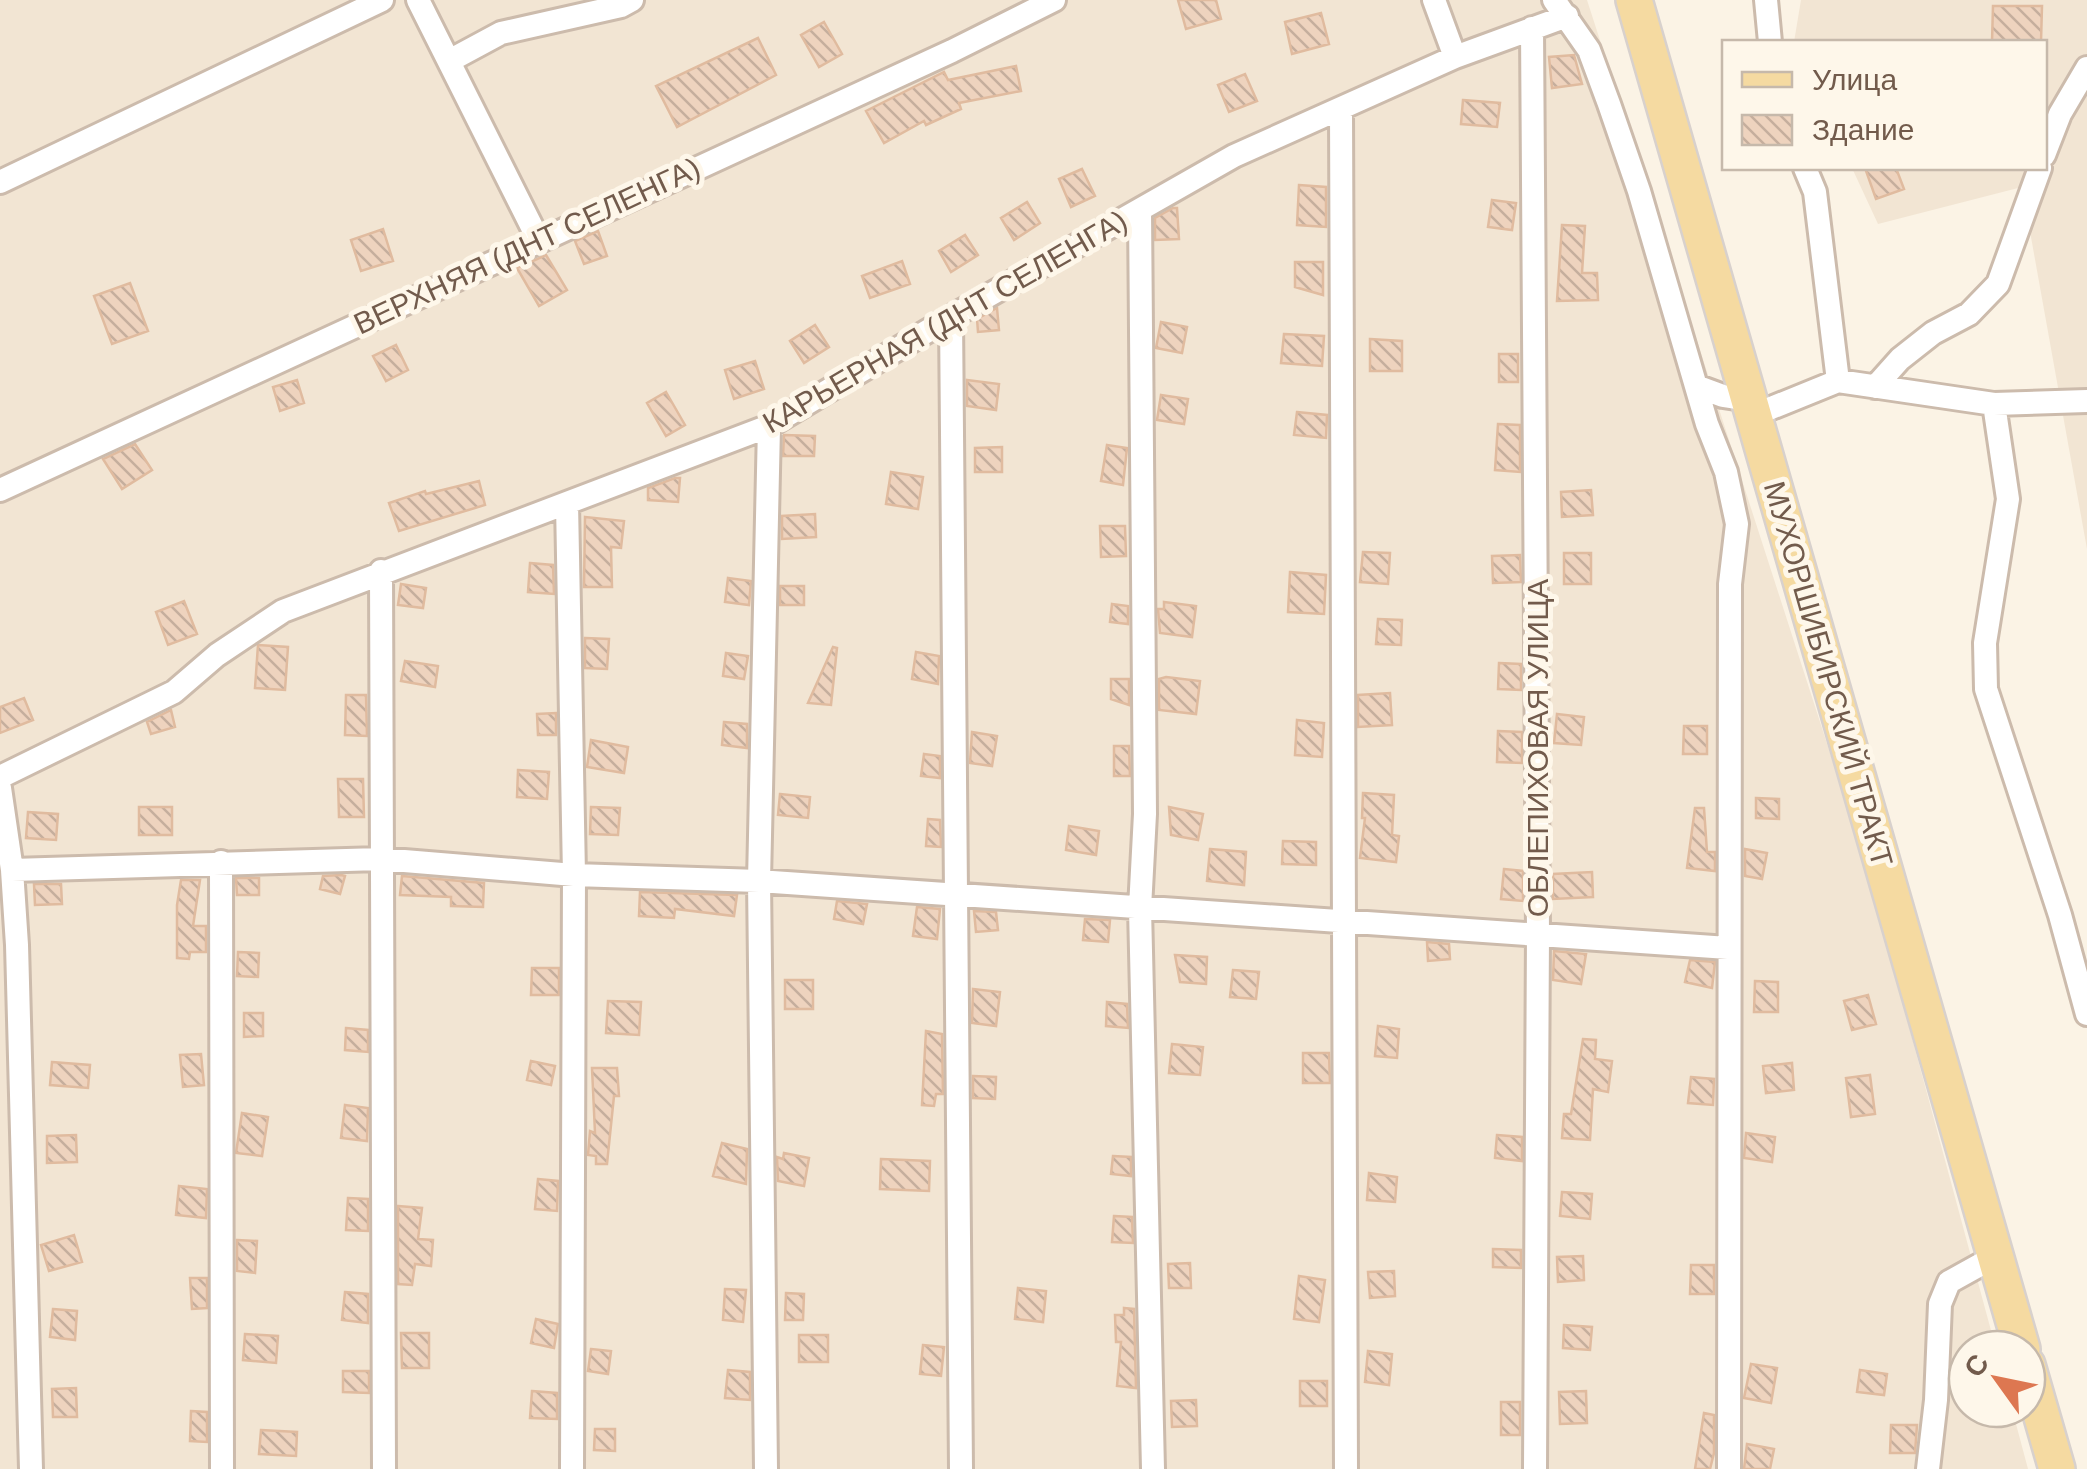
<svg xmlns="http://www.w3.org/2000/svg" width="2087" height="1469" font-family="Helvetica,sans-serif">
<defs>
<pattern id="building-back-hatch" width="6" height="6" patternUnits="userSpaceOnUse" patternTransform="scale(2.5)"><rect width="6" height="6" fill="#eed3be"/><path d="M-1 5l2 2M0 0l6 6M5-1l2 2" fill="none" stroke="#c5ae9d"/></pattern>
</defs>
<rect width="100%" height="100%" fill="#fbf3e5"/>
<path fill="#f2e5d3" d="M0,0h1587l274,849 135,500h-29v60h45l16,60h-2028z
M1801,0h286v549l-65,-362 -144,37 -26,-56h192v-126h-250z"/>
<path fill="url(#building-back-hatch)" stroke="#e0bb9f" stroke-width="2.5" d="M1178,0h38l5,19 -35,10z
M1993,6h49l-1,36h-49z
M1321,13l8,31 -37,10 -7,-32z
M824,22l18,32 -23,13 -18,-32z
M758,38l18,37 -99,52 -21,-41z
M1574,55l8,29 -30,4 -3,-31z
M1016,66l5,25 -62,12 2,6 -35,16 -2,-4 -40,22 -18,-32 78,-39 4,8z
M1245,74l12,27 -28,11 -11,-27z
M1463,100l37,3 -3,24 -36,-3z
M1865,168h31l8,21 -28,10z
M1082,169l13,27 -24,11 -12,-28z
M1299,185l27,2v40l-29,-2z
M1492,200l24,3 -4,27 -24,-3z
M1027,202l13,21 -26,17 -13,-22z
M1173,208h4l2,31 -24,1v-22z
M1562,225l23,1 -3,47h15l1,27 -41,1z
M383,229l10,32 -32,10 -10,-31z
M598,231l9,25 -23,8 -9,-23z
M965,235l13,20 -27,17 -12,-21z
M546,255l21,35 -28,16 -22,-38z
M902,261l8,23 -40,14 -8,-22z
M1295,262h28v33l-28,-8z
M130,283l18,48 -36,13 -18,-48z
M997,308l2,22 -21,2 -1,-13z
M1161,322l26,5 -5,26 -26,-5z
M815,325l14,22 -25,16 -14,-22z
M1284,334l40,2 -2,30 -41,-3z
M1370,339l32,2v30h-32z
M396,345l12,25 -22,11 -13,-25z
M1499,354h19v28h-19z
M755,361l9,28 -30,10 -9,-29z
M297,380l7,23 -24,8 -7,-24z
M967,380l32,4 -3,26 -29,-4z
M666,392l19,33 -19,11 -19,-33z
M1161,395l27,4 -4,25 -27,-4z
M1297,412l30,3 -1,23 -32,-3z
M1498,424l22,1v47l-25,-2z
M784,435l31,1 -1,20h-31z
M135,444l17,26 -30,19 -19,-30z
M1107,445l20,3 -4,37 -22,-4z
M1002,447v25h-27v-24z
M891,472l32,5 -5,32 -32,-5z
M675,478h5l-2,24 -30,-2v-12z
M479,481l6,24 -86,26 -10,-28 36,-12 1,3z
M1591,490l2,25 -31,2 -1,-25z
M815,514l1,23 -34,2v-23z
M585,517l39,4 -3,27 -10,-1 1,40h-28z
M1100,526h25l1,30 -25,1z
M1363,552l27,1 -2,31 -28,-2z
M1564,553h27v31h-27z
M1520,555l1,27 -28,1 -1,-27z
M530,563l23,2 1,29 -26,-2z
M1290,572l36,3 -2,39 -36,-2z
M728,578l23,3 -2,24 -24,-3z
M401,584l25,4 -3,20 -25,-3z
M780,586h24v19h-24z
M184,601l13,33 -29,11 -12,-33z
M1164,602l32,4 -4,31 -32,-4 -2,-24h6z
M1112,604l16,2v18l-18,-2z
M1378,619l24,1 -1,25 -25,-1z
M585,638l24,1 -2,30 -22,-1z
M258,645l30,2 -3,43 -30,-2z
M833,647l4,1 -6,57 -23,-2z
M916,652l23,4 -1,28 -26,-5z
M726,653l22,3 -4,23 -21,-3z
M405,661l33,5 -3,21 -34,-6z
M1499,663l22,1v26l-23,-1z
M1166,677l34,4 -4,33 -37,-4v-31z
M1111,679h18v26l-18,-6z
M1390,693l2,32 -34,2v-32z
M346,695h20l1,41 -22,-1z
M24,698l9,22 -33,13v-26z
M171,710l4,17 -24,7 -4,-12z
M556,713v22h-18l-1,-21z
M1557,714l27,3 -3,28 -27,-2z
M1297,720l27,3 -2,34 -27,-2z
M724,722l23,2v24l-25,-3z
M1684,726h23v28h-24z
M1498,731l24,1v31l-25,-1z
M972,732l25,4 -5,30 -22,-3z
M591,740l37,7 -4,26 -37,-6z
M1114,746h15l1,30h-16z
M924,754l16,2v22l-19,-2z
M518,770l31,2 -2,27 -30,-2z
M338,779h25l1,38h-25z
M1363,793l31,2 -2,40 7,1 -3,26 -36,-4 5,-40h-3z
M780,794l30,3 -2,21 -30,-3z
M1756,798l23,1v20l-23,-1z
M139,807h33v28h-33z
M591,807l29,1 -2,27 -28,-1z
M1169,807l34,7 -5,26 -27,-5z
M1695,808h9l3,44h8v19l-28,-3z
M28,812l30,2 -2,26 -30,-2z
M928,819l12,1 1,27 -15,-1z
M1069,826l30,5 -3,24 -30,-5z
M1283,841l33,1v23l-34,-1z
M1210,849l36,3 -2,33 -37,-4z
M1745,849l22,4 -5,26 -17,-3z
M1504,869l19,2v30l-22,-2z
M1592,872l1,25 -40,2v-25z
M341,875l4,1 -5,18 -20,-5 3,-13z
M402,876l82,7 -1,24 -32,-1v-9l-51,-2z
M236,878h23v17h-22z
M181,880h19l-7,46h13v26h-16l-1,7 -12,-1v-53z
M34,884h27l1,20 -27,1z
M640,892l97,3 -3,21 -59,-7 -1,9 -35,-2z
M837,901l30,3 -4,20 -29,-5z
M917,907l23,2 -3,30 -24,-3z
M974,911l22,1 2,18 -22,2z
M1085,919l25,1 -2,22 -25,-2z
M1427,942l22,2 1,15 -22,2z
M1554,951l32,3 -5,30 -28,-4z
M238,952l21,1 -1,24 -21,-1z
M1175,955l32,2 -1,27 -26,-2z
M1690,960l25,2 -3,26 -27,-6z
M532,968h27v27h-28z
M1233,970l26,2 -3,27 -26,-2z
M785,980h28v29h-28z
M1755,981l23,1v30h-24z
M973,989l27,3 -4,34 -24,-3z
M1868,995l8,29 -24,6 -8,-29z
M608,1001l33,1 -2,33 -33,-2z
M1107,1002l20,2 1,24 -22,-2z
M244,1013h19v23l-19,1z
M1378,1026l21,3 -2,29 -22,-2z
M346,1028l22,2v22l-23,-2z
M926,1031l16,3 1,60h-7l-2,12 -12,-1z
M1583,1039l13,1 -1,19 17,2 -4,31 -15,-3 -3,51 -28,-2 2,-24h7z
M1172,1044l31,3 -3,28 -31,-2z
M1303,1053h26l1,30h-27z
M201,1054l3,31 -21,2 -3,-32z
M531,1061l24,5 -4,19 -24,-5z
M52,1062l38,3 -2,23 -38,-3z
M1792,1063l2,27 -28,3 -3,-27z
M592,1068h25l2,28h-5l-7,68h-11v-8l-8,-1 2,-24 5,2z
M1870,1075l5,39 -24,3 -5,-39z
M973,1076l23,1 -1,22 -22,-1z
M1691,1077l23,2 -1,26 -25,-2z
M345,1105l23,3 -1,33 -26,-3z
M242,1113l26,4 -6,39 -26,-3z
M1746,1133l29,4 -3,25 -28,-4z
M76,1135l1,27 -30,1v-27z
M1497,1135l25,2v24l-27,-3z
M722,1143l25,6 -1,35 -33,-8z
M784,1153l25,5 -5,28 -26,-5 -1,-24 6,2z
M1113,1156l18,1v19l-20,-2z
M881,1159l49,2 -1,30 -49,-2z
M1369,1173l28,4 -2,25 -28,-2z
M538,1179l20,2 -1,30 -22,-2z
M179,1186l28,3 -1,29 -30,-3z
M1562,1192l30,2 -2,25 -30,-3z
M348,1198l20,1v32l-22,-1z
M398,1206l24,2 -4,31 15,1 -2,26 -16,-2 -3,21 -14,-1z
M1114,1216l18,1 1,26 -21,-1z
M74,1235l8,27 -33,9 -8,-26z
M237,1240l20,1 -2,32 -18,-2z
M1493,1249l28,1v18l-28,-1z
M1583,1256l1,24 -26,2 -1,-25z
M1190,1263l1,25h-22l-1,-24z
M1691,1265h23v29h-24z
M1394,1271l1,25 -25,2 -2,-26z
M1299,1276l26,4 -6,42 -25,-3z
M190,1278h17v30l-15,1z
M1018,1288l28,3 -3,31 -28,-3z
M725,1289l21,1 -3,32 -20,-2z
M345,1292l23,2v29l-26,-3z
M786,1293l18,1 -1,26h-18z
M1124,1308l10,1 2,79 -19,-2 4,-44h-5l-1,-27h9z
M53,1309l24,2 -2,29 -25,-3z
M536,1319l22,5 -4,24 -23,-5z
M1564,1325l28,2 -2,23 -27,-2z
M401,1333h28v35h-27z
M245,1334l33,2 -2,27 -33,-3z
M799,1335h29v27h-29z
M923,1345l21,2 -3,29 -21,-2z
M591,1349l20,2 -3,23 -20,-3z
M1368,1351l24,3 -3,31 -24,-3z
M1751,1364l26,4 -6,35 -27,-5z
M728,1370l22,2v28l-25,-2z
M1860,1370l27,4 -3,21 -27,-3z
M343,1371h26v22l-26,-1z
M1300,1381h27v25h-27z
M76,1388l1,29h-24l-1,-28z
M532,1391l25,2v26l-27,-1z
M1586,1391l1,32 -27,1 -1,-32z
M1196,1400l1,26 -25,1 -1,-26z
M1501,1402h19v33h-19z
M191,1411l16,1v30l-17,-1z
M1704,1413l10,2v38l-4,16h-15z
M1891,1425h26l-2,28h-25z
M595,1429h20v22l-21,-1z
M261,1430l36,2 -1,24 -37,-2z
M1747,1444l27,5 -4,20h-26z"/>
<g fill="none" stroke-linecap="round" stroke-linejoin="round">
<g stroke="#ccbbac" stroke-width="28">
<path id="street" d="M418,0l121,241
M1434,0l21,57
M1554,0l35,50 20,54 30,87 68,233 19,48 11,52 -7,60 -1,885
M1766,0l4,42
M1532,28l6,905 -3,536
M449,61l52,-28 120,-27 11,-6
M1341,110l5,1359
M2044,155l16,-41 27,-46
M1805,168l10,24 23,189
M0,182l382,-182
M1140,210l5,604 -5,94 13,561
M951,317l10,1152
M1696,386l27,10 26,4
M1875,387l25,-28 33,-26 36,-19 29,-30 42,-116
M1994,404l14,95 -23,144 1,46 74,226 27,99
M1754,415l84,-34 156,23 93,-3
M0,490l952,-439 102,-51
M567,503l7,372 -2,594
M381,571l3,898
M0,777l174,-85 43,-37 66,-44 486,-185 182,-109 283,-161 221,-99 112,-41
M0,788l12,82 5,75 14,524
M221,862l1,607
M12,870l368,-11 194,16 185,6 969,67
M766,1469l-7,-588 10,-455
M1928,1469l8,-69 4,-96 9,-22 47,-26"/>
</g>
<g stroke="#d8d1cd" stroke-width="40">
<path id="primary" d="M1634,0l388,1349
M2027,1365l30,104"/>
</g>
<use href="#street" stroke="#fff" stroke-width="22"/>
<use href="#primary" stroke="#f5daa1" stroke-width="35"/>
</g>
<g text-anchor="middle" stroke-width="10" stroke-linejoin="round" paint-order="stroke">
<g font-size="30" fill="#725b4c" stroke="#fef7ea">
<text transform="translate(527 246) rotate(-25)" y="10">ВЕРХНЯЯ (ДНТ СЕЛЕНГА)</text>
<text transform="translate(945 322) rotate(-30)" y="10">КАРЬЕРНАЯ (ДНТ СЕЛЕНГА)</text>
<text transform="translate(1828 674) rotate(74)" y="10">МУХОРШИБИРСКИЙ ТРАКТ</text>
<text transform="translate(1538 748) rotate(-90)" y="10">ОБЛЕПИХОВАЯ УЛИЦА</text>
</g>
</g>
<rect x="1722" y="40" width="325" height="130" fill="#fef7ea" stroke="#c6b9ab" stroke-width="2.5"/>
<rect x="1742" y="72" width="50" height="15" fill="#f5daa1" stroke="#c6b9ab" stroke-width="2.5"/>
<text x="1812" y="90" font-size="30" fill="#725b4c">Улица</text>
<rect x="1742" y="115" width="50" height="30" fill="url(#building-back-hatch)" stroke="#c6b9ab" stroke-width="2.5"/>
<text x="1812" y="140" font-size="30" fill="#725b4c">Здание</text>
<g transform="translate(1997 1379) rotate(303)"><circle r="48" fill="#fef7ea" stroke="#c6b9ab" stroke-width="2.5"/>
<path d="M0-8L18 38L0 25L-18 38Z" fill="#dd7751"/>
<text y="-15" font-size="28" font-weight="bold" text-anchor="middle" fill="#725b4c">С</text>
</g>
</svg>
